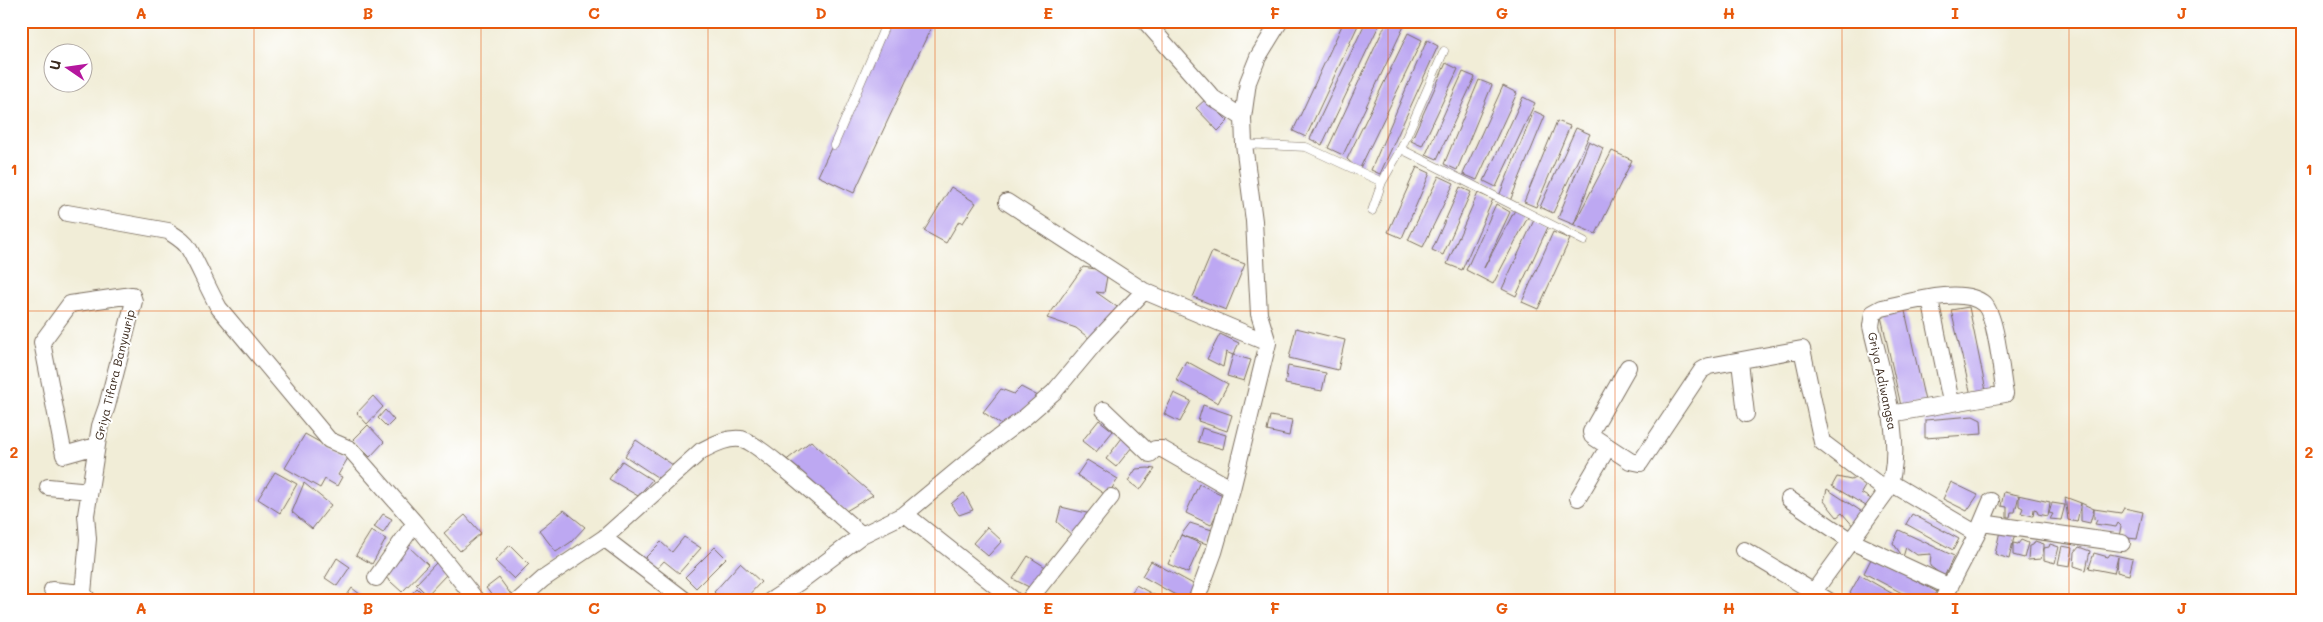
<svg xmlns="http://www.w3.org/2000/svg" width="2323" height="622" font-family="Mali,sans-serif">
<rect width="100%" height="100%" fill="#fff"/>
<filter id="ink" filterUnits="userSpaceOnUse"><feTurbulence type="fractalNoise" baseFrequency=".02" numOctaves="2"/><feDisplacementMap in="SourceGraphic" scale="10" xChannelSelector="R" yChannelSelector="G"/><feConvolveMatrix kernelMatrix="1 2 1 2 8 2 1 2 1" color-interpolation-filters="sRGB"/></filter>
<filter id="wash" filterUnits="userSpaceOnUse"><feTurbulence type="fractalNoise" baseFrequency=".0096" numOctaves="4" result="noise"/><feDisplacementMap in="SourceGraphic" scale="20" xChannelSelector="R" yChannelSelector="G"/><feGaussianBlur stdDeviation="1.12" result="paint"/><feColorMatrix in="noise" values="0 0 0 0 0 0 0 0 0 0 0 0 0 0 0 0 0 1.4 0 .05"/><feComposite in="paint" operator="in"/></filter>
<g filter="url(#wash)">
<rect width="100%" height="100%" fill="#f1edd7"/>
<g id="blocks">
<path fill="#bda8f2" d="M890,21h44l-80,172 -36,-17z
M1344,21h16l-54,116 -13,-6z
M1366,21h15l-59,124 -12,-6z
M1387,21l19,1 -63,133 -15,-7z
M1408,33l14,7 -63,130 -12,-11z
M1427,40l11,6 -58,128 -9,-4z
M1446,63l12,6 -36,77 -11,-5z
M1463,72l12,5 -38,82 -11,-5z
M1479,80l13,5 -35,85 -13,-6z
M1503,86l14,7 -40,87 -14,-6z
M1523,97l12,6 -39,84 -12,-6z
M1206,99l22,22 -10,10 -22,-23z
M1534,111l11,5 -35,85 -11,-5z
M1557,121l13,5 -34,81 -12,-5z
M1576,128l14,6 -37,79 -13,-6z
M1589,141l14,7 -29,76 38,-73 20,9 -36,74 -38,-16z
M1417,167l13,6 -28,65 -14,-6z
M1439,176l15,7 -31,64 -15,-7z
M951,187l25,16 -13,20 -4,-2 -13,22 -22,-12z
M1460,187l11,5 -28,63 -11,-5z
M1478,193l15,6 -31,71 -15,-6z
M1496,204l14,8 -26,56 31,-58 13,7 -35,67 -27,-14z
M1534,220l14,7 -32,69 -14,-7z
M1553,232l17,7 -32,70 -16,-7z
M1212,252l33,12 -19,46 -33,-13z
M1083,267l25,4 -4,22 -8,-1 24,17 -25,34 -19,-15 -29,-10z
M1969,307l17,84 -15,4 -20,-85z
M1905,311l20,90 -24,5 -20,-90z
M1296,328l49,12 -7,30 -49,-12z
M1220,334l19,9 -6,12 -7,-3 -3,15 -16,-8z
M1233,355l18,5 -7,21 -17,-5z
M1186,361l42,23 -10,19 -42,-23z
M1288,366l38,7 -4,18 -37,-7z
M1021,387l17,9 -32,32 -23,-16 18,-23 13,5z
M1174,393l17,8 -11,21 -16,-8z
M373,396l10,11 -16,17 -10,-11z
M1203,405l29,10 -5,16 -29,-10z
M385,410l9,10 -7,7 -9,-9z
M1270,416l22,4 -3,16 -22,-5z
M1973,416l8,4 1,14 -57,4v-18z
M1099,420l14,11 -17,21 -14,-11z
M368,425l16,17 -14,15 -17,-17z
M1202,428l24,7 -3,14 -25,-7z
M305,434l43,24 -10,17 4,2 -5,9 -12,-7 -5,9 -35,-20z
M1122,438l10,9 -16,20 -10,-8z
M636,440l37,25 -13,14 -35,-23z
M811,441l62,54 -27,16 -62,-49z
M1087,460l31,19 -11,17 -30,-21z
M622,461l30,19 -14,16 -29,-17z
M1148,468l7,1 -15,21 -12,-9 8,-12z
M275,472l22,12 -17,29 -22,-14z
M1837,477l14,3 6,-3 10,6 -6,10 10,6 -5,7 -34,-20z
M1951,482l27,13 -11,16 -24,-12z
M304,483l27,22 -19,24 -20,-17z
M1199,484l26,12 -14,29 -25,-12z
M1827,489l37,24 -9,15 -13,-15 -5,4 -13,-16z
M2004,492l46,10 -2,14 -10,-2 -1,-4 -3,-1 -1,7 -12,-3 2,-5 -4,-2v-11l-4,17h-4l-1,5h-3v-10l-6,-1z
M964,493l9,17 -14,5 -8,-11z
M2065,497l16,6 -4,19 -9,-2z
M2052,503l13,2 -4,15 -11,-1 3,-5 -4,-1z
M2081,503l13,6 -4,14 -9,-2z
M1061,507l30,7 -18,22 -16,-14z
M2124,508l19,4 -6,27 -18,-2 2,-11 -3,-3 -2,4 -21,-3 2,-4 -3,-1v-10l27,4z
M564,510l21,17 -14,15 -15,10 -17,-22z
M383,514l9,5 -9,14 -9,-6z
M1912,514l47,25 -6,11 -47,-26z
M465,515l16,18 -21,18 -16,-18z
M1190,523l22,7 -5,14 -26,-9z
M987,527l15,14 -14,15 -15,-13z
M1899,530l55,26 -10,21 -14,-11 1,-12 -14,1 -11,-8 -3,10 -10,-14z
M371,531l15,8 -14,25 -16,-9z
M2000,531l15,2 -6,26 -14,-5z
M1181,535l20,9 -13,29 -20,-9z
M684,537l17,11 -22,25 -15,-12 -11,12 -12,-11 20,-20 11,10z
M2021,540l7,3 -4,15 -11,-3v-12l5,1z
M2035,541l9,3v4l5,-1 1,-3 9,3 -4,16 -11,-3v-12l-3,11 -13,1 1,-14 4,-1z
M407,545l21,20 -26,27 -21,-19z
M510,545l19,19 -15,15 -19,-18z
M2062,546l11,2 -3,18 -12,-2z
M715,547l11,11 -30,30 -11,-11z
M2079,547l11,4 -4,19 -12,-4 1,-14z
M2094,553l14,4 2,-3 23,5 -4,16 -12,-3 1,-15 -4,16 -25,-5z
M1028,556l19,12 -16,20 -18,-9z
M1872,557l67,36 -4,8h-18l-53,-28z
M337,558l13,9 -13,19 -12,-8z
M1151,561l44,24 -9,16 -44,-25z
M436,563l11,11 -20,21 -11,-11z
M740,563l21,19 -18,19h-20l-9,-9z
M1860,575l45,26h-42l-13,-8z
M499,578l13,18 -6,5h-10l-10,-13z
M1136,585l29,16h-37z
M352,588l13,10 -2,3h-20z
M417,588l10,10 -3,3h-19z"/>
</g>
</g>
<g filter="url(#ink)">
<use href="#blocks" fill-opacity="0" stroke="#7b6e5f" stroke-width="1"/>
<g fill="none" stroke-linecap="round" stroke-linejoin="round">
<g stroke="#7b6e5f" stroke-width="9">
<path id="service" d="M1244,144l62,3 76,35 19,-33 43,-98
M834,145l53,-124
M1401,149l183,92
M1372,211l10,-29"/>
</g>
<g stroke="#7b6e5f" stroke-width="18">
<path id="minor" d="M1145,21l68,77 30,20
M1007,202l137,89 124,52
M67,213l101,18c7,5 17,10 21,18 11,19 19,40 30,59l110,132 21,9 65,74 62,78
M1930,299l21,103
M1740,362l6,52
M1628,367l-37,65 1,4 38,25 10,2 62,-93 7,-4 93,-17 20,93 65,49
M1104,410l46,44 5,-5h7l70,40
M1891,483l86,51
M48,487l42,4
M1578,498l30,-51
M1789,499l62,42 99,46
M905,514l110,87
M1982,523l140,20
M604,538l82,63
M1744,550l85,51
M376,578l39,-55
M52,590l31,3
M89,601l-6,-8 5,-54 -2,-24 14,-89 7,-20 27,-105 -2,-6 -62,9 -28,38 22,113 32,-9
M518,601l25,-22 61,-41 97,-87c12,-6 26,-14 40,-12 16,1 102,81 121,96
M770,601l28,-18 64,-48 43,-21 83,-69 35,-26 31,-27 41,-49 49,-52
M1028,601l83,-104
M1196,601l18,-49 18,-63 36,-146 -9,-29 -5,-93 -10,-77 -1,-26 5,-36 10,-25 22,-36
M1807,601l80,-110c20,-43 -6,-119 -16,-165l2,-13 9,-5c25,-5 81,-23 102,-4 13,13 17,70 21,90l-115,20
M1942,601l35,-67 14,-33"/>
</g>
<use href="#service" stroke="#fff" stroke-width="8"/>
<use href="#minor" stroke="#fff" stroke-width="16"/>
</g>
</g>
<path fill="none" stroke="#e8590c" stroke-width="1" stroke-opacity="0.55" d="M254,21v580M481,21v580M708,21v580M935,21v580M1162,21v580M1388,21v580M1615,21v580M1842,21v580M2069,21v580M21,311h2281"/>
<g text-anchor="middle" stroke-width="4" stroke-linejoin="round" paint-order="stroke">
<g font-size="12" fill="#3b2a1e" stroke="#fff">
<text transform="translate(115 375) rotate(-76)" y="4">Griya Tifara Banyuurip</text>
<text transform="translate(1882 381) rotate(78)" y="4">Griya Adiwangsa</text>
</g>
</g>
<rect width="2323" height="622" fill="none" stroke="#fff" stroke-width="55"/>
<g transform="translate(68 68) rotate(283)"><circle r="24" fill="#ffffff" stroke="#b1aaa5"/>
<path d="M0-4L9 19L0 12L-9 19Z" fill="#b5179e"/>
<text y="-8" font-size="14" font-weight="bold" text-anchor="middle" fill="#3b2a1e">U</text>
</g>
<rect x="28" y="28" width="2268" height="566" fill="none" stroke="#e8590c" stroke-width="2"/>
<g font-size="16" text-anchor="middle" font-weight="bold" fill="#e8590c">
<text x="141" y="19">A</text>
<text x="368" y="19">B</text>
<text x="594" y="19">C</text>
<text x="821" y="19">D</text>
<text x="1048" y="19">E</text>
<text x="1275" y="19">F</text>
<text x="1502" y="19">G</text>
<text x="1729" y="19">H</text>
<text x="1955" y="19">I</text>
<text x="2182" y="19">J</text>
<text x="14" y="175">1</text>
<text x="2309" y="175">1</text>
<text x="14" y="458">2</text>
<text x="2309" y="458">2</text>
<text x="141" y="614">A</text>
<text x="368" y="614">B</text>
<text x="594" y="614">C</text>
<text x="821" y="614">D</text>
<text x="1048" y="614">E</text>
<text x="1275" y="614">F</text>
<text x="1502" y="614">G</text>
<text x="1729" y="614">H</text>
<text x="1955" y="614">I</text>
<text x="2182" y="614">J</text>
</g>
</svg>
